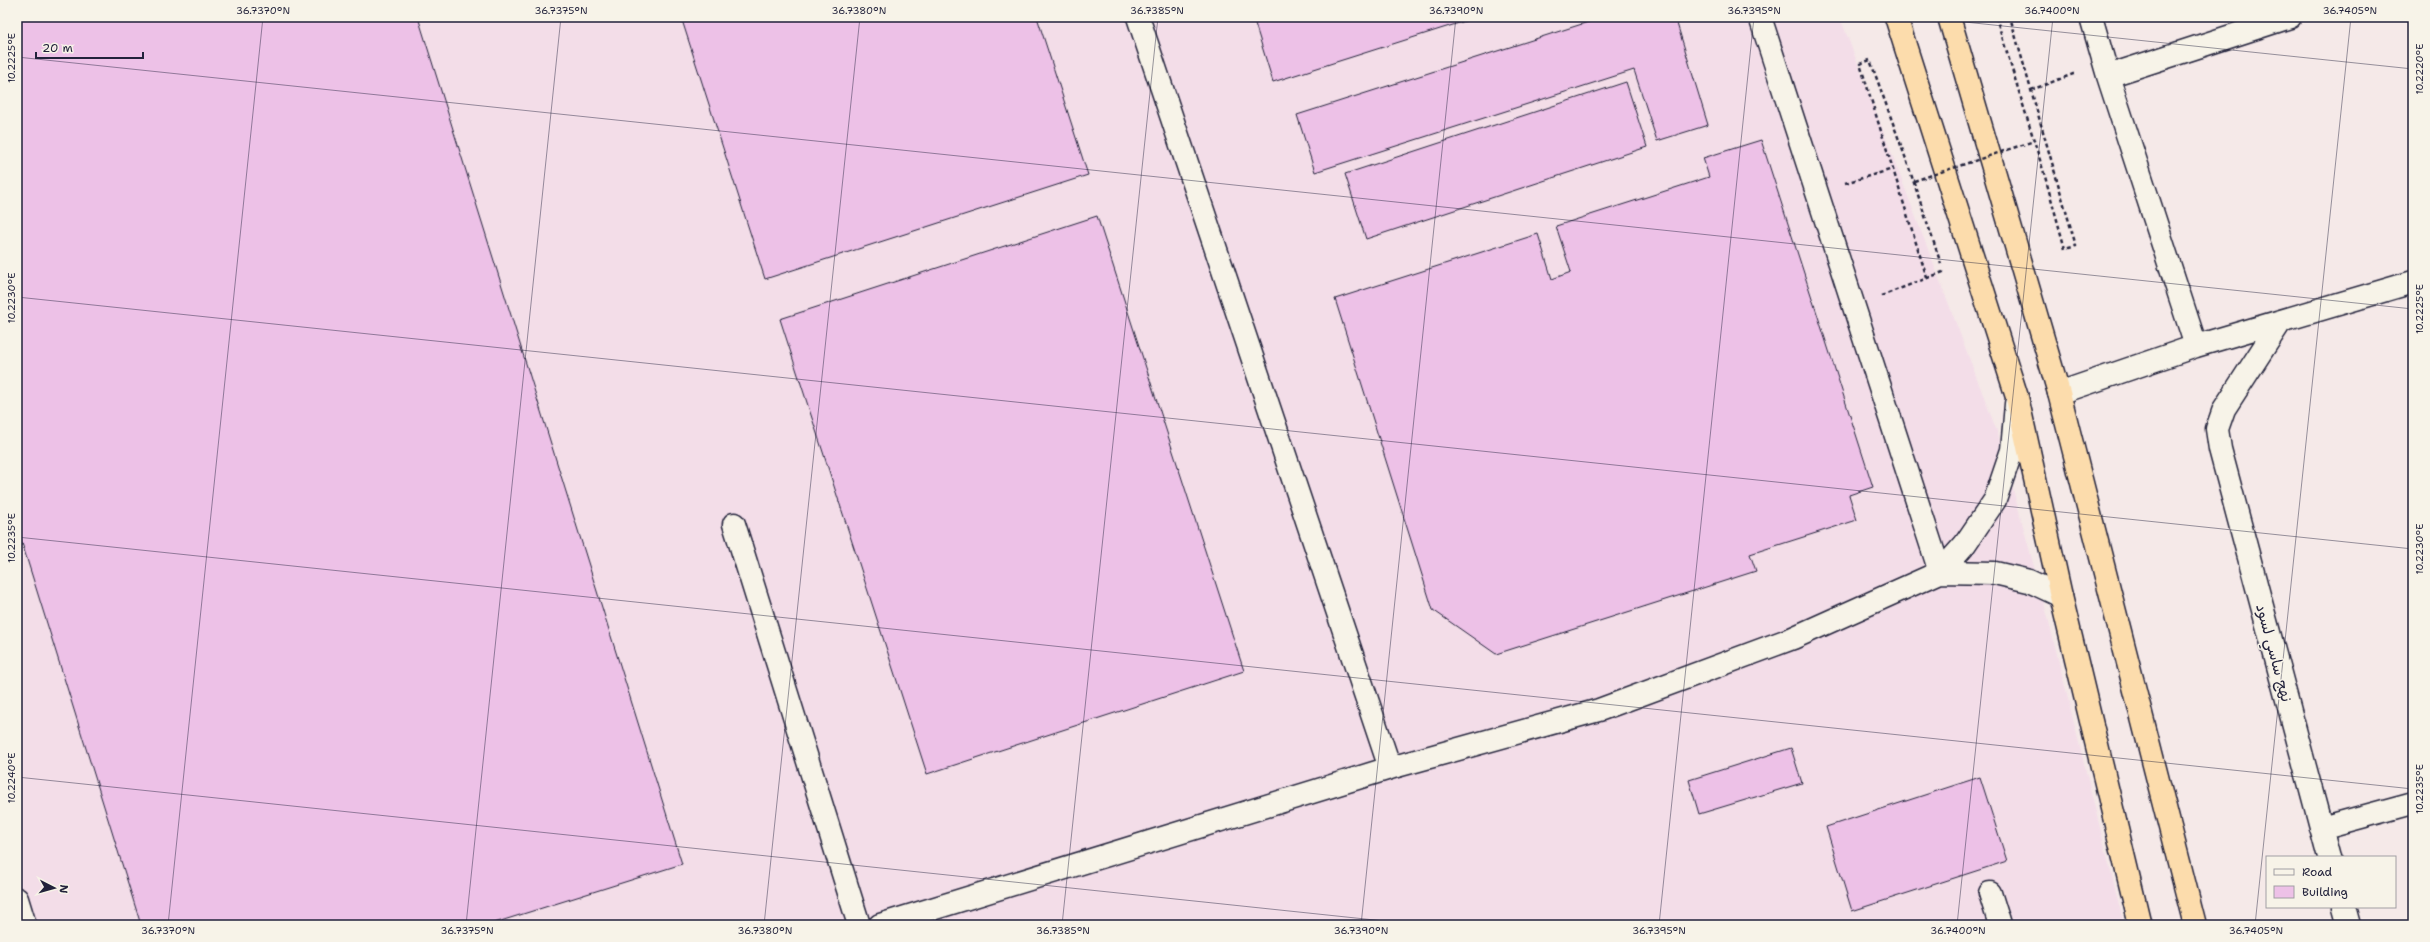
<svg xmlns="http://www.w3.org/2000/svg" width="2430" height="942" font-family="'Shantell Sans','Playpen Sans Arabic',sans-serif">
<rect width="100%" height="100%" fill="#f5e9e8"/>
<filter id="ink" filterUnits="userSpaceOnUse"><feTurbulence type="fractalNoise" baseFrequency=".025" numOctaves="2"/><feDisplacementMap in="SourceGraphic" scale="8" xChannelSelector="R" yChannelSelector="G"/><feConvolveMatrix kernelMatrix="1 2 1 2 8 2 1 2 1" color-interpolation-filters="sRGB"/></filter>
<g filter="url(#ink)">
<path fill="#f3dde8" d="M17,17h1823l158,417 50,184 76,307h-2107z"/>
<path fill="#edc1e7" stroke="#22223b" d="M17,17h401l264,847 -194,61h-347l-124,-398z
M681,17h356l51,158 -323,104z
M1253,17h225l-205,65z
M1604,17h71l33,108 -51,16 -23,-71 -319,102 -18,-57z
M1626,82l21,65 -281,92 -21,-65z
M1761,140l112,347 -24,8 8,25 -107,34 6,17 -260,83 -63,-44 -98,-311 203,-65 14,45 19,-7 -15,-46 153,-49 -6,-19z
M1097,216l147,455 -317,103 -147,-455z
M1791,748l11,35 -103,31 -10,-34z
M1980,777l27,84 -155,50 -26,-84z"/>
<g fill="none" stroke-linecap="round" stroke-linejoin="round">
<g stroke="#22223b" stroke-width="25">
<path id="minor" d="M1138,17l252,751
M1760,17l180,555
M2091,17l17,59 88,270
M2108,76l182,-59
M2281,321l-57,88 -7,20 3,20 109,408
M2059,393l137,-47 217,-64
M734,524l125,401
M1940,572l55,1 34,8 32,15
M2321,828l92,-25
M1990,893l10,32
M17,899l8,26
M2344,907l5,18
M880,925l510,-157 209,-58 194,-72 147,-66 25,-28 30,-44 17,-50 4,-46"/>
</g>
<g stroke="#22223b" stroke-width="25">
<path id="highway" d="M1896,17l121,380 44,199 79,329
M1949,17l110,376 136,532"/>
</g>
<path stroke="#22223b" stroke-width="2.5" stroke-dasharray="4 3" stroke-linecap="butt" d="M1996,17l48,156 21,76 11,-3 -66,-229
M2031,90l45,-17
M1845,183l48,-14
M1927,278l-67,-214 10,-4 37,102 34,102
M1881,296l62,-24v-2"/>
<use href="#minor" stroke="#f7f3e8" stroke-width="22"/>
<use href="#highway" stroke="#fcdcac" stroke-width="22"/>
<path stroke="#22223b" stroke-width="2.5" stroke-dasharray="4 3" stroke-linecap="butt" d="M1914,181l120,-40"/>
</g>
</g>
<path fill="none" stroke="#22223b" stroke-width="1" stroke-opacity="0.45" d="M1917,17l496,52M17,57l2396,252M17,297l2396,252M17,537l2396,252M17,777l1405,148M168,925l95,-908M466,925l95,-908M764,925l96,-908M1062,925l96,-908M1361,925l95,-908M1659,925l95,-908M1957,925l96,-908M2255,925l96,-908"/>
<g text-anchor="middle" stroke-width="3" stroke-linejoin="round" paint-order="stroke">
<g font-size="15" fill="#22223b" stroke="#f7f3e8">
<text transform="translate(2274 653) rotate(75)" y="5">نهج ساسي لسود</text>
</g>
</g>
<rect width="2430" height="942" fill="none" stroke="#f7f3e8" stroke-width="44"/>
<rect x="2266" y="856" width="130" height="52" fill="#f7f3e8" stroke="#a29fa3"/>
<rect x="2274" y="869" width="20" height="6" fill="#f7f3e8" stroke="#a29fa3"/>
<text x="2302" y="876" font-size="12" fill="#22223b">Road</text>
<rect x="2274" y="886" width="20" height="12" fill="#edc1e7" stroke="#a29fa3"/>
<text x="2302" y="896" font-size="12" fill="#22223b">Building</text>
<g transform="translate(54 888) rotate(96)" stroke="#f7f3e8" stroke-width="3" paint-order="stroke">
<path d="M0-3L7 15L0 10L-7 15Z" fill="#22223b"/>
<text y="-6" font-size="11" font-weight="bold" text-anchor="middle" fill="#22223b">N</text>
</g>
<path d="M36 52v6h107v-6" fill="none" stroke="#22223b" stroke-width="2"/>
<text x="42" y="52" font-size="12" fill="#22223b" stroke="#f7f3e8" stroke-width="3" paint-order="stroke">20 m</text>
<rect x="22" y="22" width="2386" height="898" fill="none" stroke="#22223b" stroke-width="1.5"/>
<g font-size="10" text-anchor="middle" fill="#22223b">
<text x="263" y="14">36.7370°N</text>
<text x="561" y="14">36.7375°N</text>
<text x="859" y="14">36.7380°N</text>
<text x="1157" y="14">36.7385°N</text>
<text x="1456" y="14">36.7390°N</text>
<text x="1754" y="14">36.7395°N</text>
<text x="2052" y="14">36.7400°N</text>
<text x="2350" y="14">36.7405°N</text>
<text transform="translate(11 58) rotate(-90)" y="4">10.2225°E</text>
<text transform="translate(2419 69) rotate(-90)" y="4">10.2220°E</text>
<text transform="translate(11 298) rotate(-90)" y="4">10.2230°E</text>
<text transform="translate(2419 309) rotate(-90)" y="4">10.2225°E</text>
<text transform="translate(11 538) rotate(-90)" y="4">10.2235°E</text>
<text transform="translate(2419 549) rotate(-90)" y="4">10.2230°E</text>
<text transform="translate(11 778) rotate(-90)" y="4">10.2240°E</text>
<text transform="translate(2419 789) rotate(-90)" y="4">10.2235°E</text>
<text x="168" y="934">36.7370°N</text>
<text x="467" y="934">36.7375°N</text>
<text x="765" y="934">36.7380°N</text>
<text x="1063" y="934">36.7385°N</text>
<text x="1361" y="934">36.7390°N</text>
<text x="1659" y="934">36.7395°N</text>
<text x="1958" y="934">36.7400°N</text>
<text x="2256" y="934">36.7405°N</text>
</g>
</svg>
